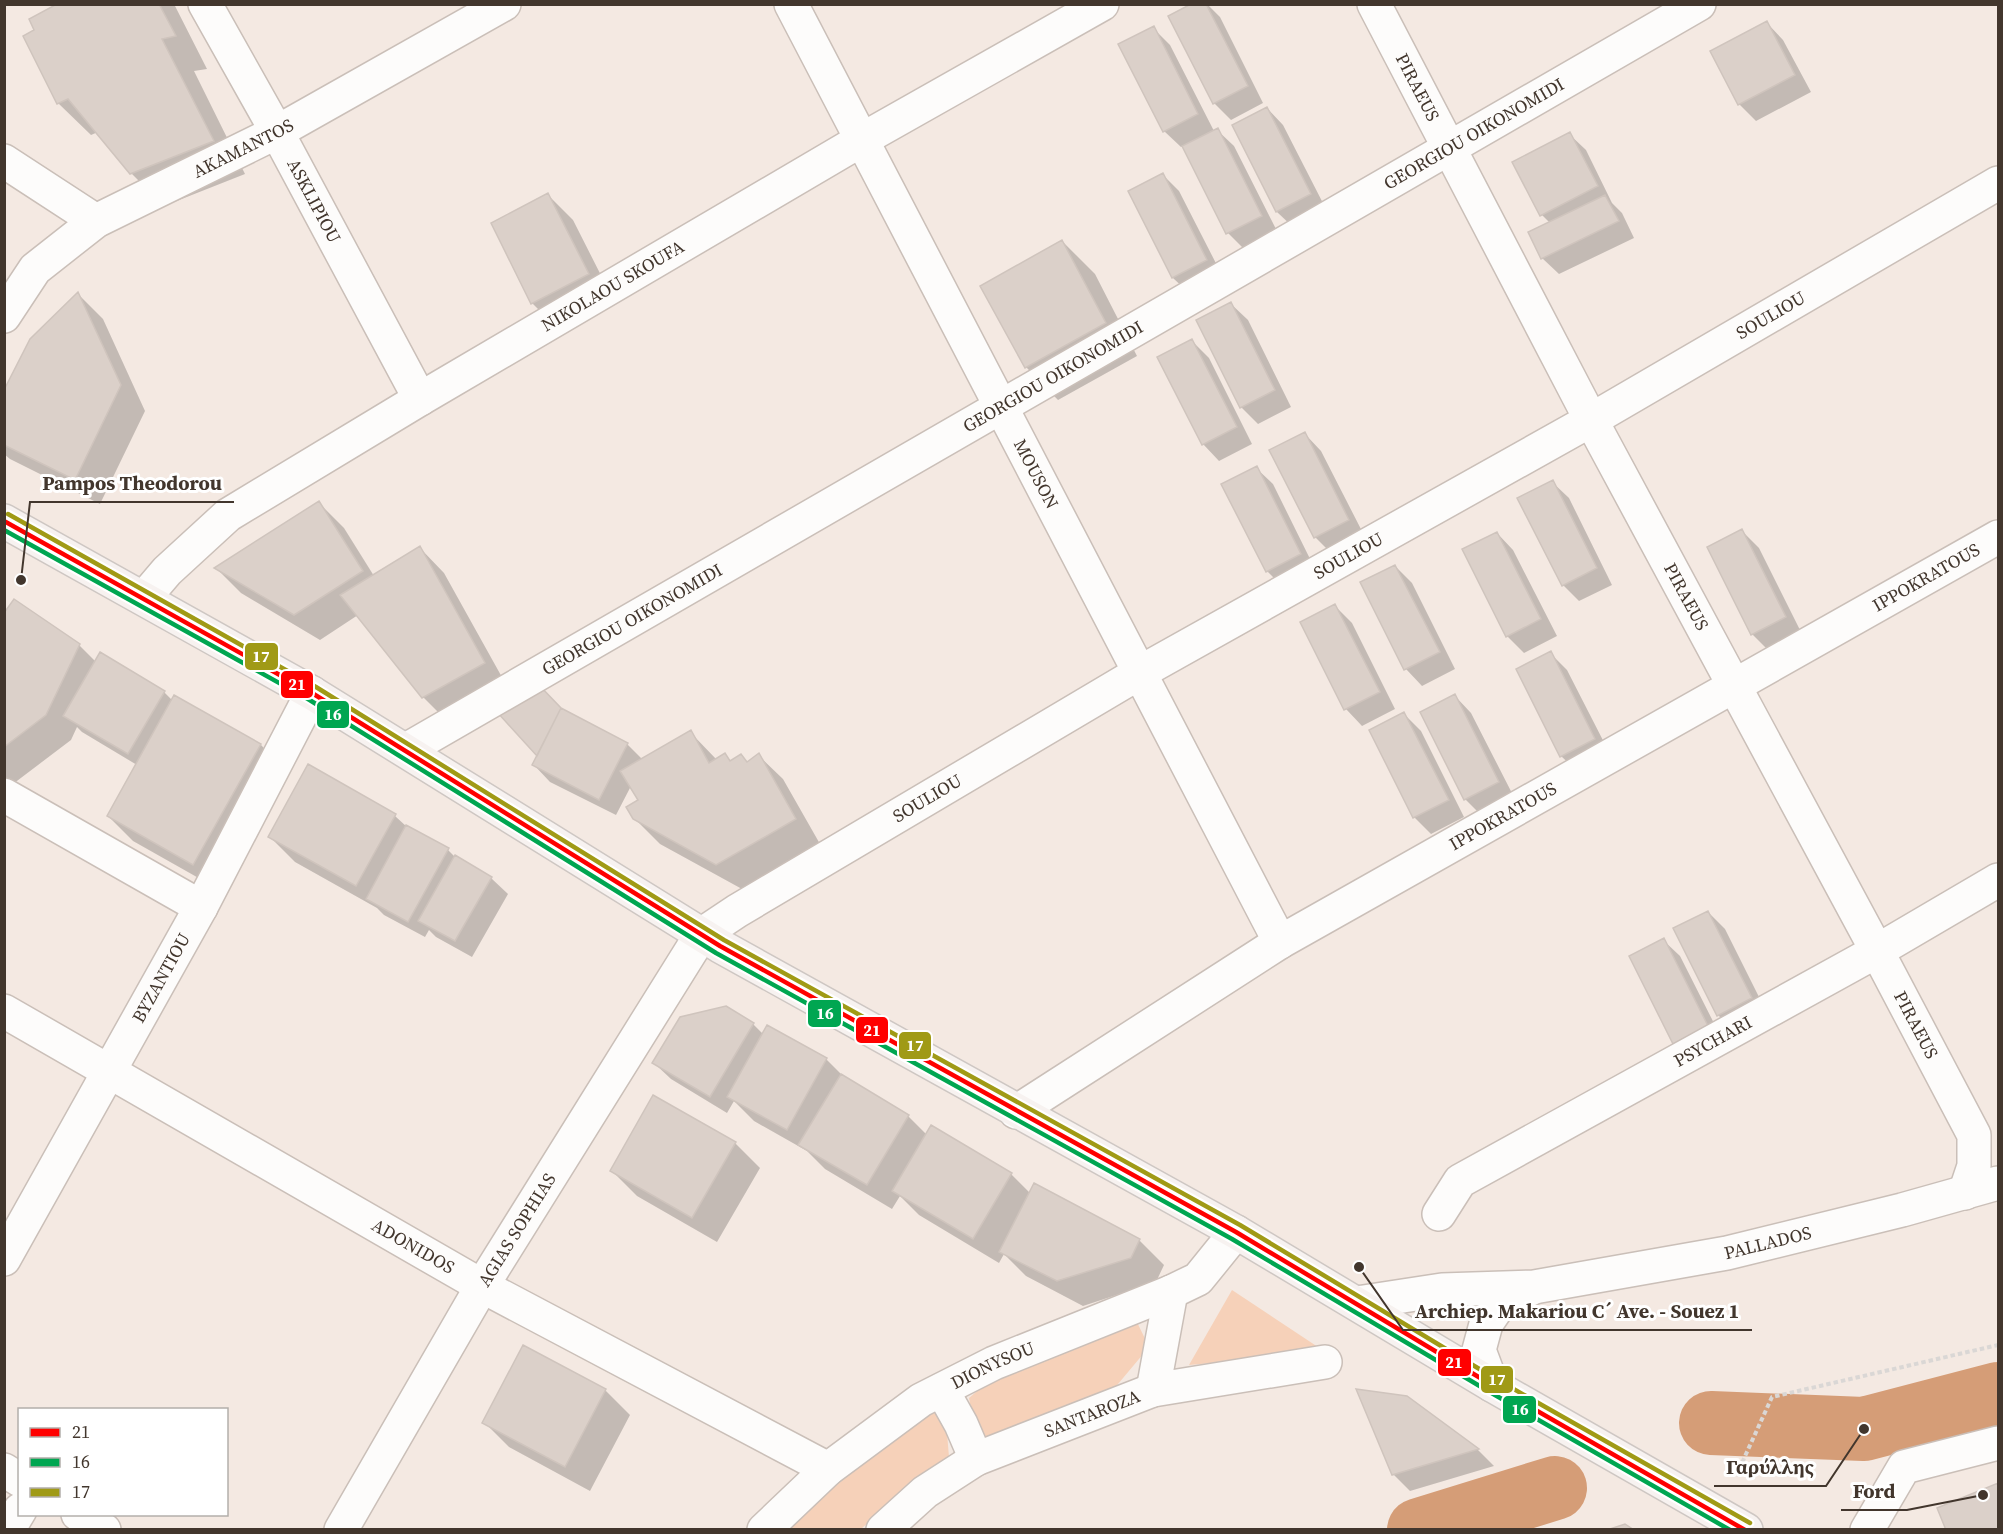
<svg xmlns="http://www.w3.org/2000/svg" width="2003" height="1534" font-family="'Source Serif 4',serif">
<rect width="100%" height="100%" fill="#f4e9e2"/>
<path fill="#f6d1b9" d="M1232,1290l95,63 -138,12z
M1134,1316l15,31 -36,43 -88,38 -39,9 -13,-17 -4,-22 28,-24z
M921,1412l17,1 9,20 2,24 -26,16 -62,56 -84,1z"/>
<path fill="#0003" d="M61,4h113l33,65 -13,2 51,103 -81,32 -33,-33 -33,-41 -7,3 -33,-32 -22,-72z
M1194,4h13l13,13 43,86 -32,17 -17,-17z
M1767,23l16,17 28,52 -55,29 -17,-17 -27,-52z
M1153,28l17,17 44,86 3,-1 17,16 44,87 -34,16 -16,-16 -44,-87 -3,1 -17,-16z
M1267,108l16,17 44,86 -33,17 -17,-16 -43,-87z
M1569,134l17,16 26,53 10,10 12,25 -75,36 -17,-16 8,-35 -8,-8 -28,-52z
M1162,174l17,17 44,86 -33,17 -17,-16 -43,-87z
M548,195l25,25 40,79 -56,29 -25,-25z
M1062,241l33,33 42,82 -79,44 -32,-33z
M78,294l25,25 42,92 -45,93 -90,-45 -6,-5v-60z
M1231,304l17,16 43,87 -33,17 -17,-17z
M1192,341l17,17 43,86 -33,17 -16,-17z
M1305,434l16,17 44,86 -33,17 -17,-17z
M1256,468l17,16 43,87 -33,16 -16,-16z
M1552,482l17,16 43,87 -33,16 -16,-16z
M319,503l25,25 30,48 46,-28 24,25 64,115 -60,34 -25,-25 -65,-82 -38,25 -79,-47 -25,-25z
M1742,531l17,17 43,86 -33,17 -17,-17z
M1497,533l16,17 44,86 -33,17 -17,-17z
M1395,566l17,17 43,86 -33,17 -16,-17 -44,-86z
M1335,606l17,17 43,86 -33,17 -16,-17z
M4,616l75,29 17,17 68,30 9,9 2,-4 86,48 24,25 -67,119 -85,-48 -25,-25 29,-51 -55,-33 -5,-5 -6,13 -62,47 -5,-3z
M1550,653l17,17 44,86 -33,16 -17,-16z
M1455,696l16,17 44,86 -33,17 -17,-17z
M562,711l65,33 16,16 47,-28 27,28 8,-5 7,7 16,1 10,-8 25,24 37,65 -78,45 -82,-45 -25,-25 5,-18 -9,-15 -15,29 -66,-33 -16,-17z
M1404,714l17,17 43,86 -33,17 -17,-17z
M309,767l86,49 12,11 41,23 8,8 35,20 17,16 -36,63 -36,-20 -7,-7 -4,7 -41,-22 -7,-7 -82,-46 -25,-25z
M1708,912l17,17 43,86 -33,17 -17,-17z
M1663,940l17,16 44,87 -33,16 -17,-16z
M726,1008l27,16 10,10 5,-7 58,32 20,20 62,37 19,19 4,-8 80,47 20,20 108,46 25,25 -8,17 -73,24 -57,-30 -22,-22 -5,9 -80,-48 -19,-19 -8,13 -67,-40 -18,-18 -53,-30 -20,-20 -7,12 -56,-34 -17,-16z
M735,1143l25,25 -43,74 -80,-46 -25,-25z
M605,1390l25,25 -40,76 -81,-44 -25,-25z
M1406,1397l72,53 16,16 -84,25 -17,-17z
M1998,1484v46h-50l-9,-21z"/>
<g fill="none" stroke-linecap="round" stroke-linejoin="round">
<path stroke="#d59d77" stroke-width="64" d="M1711,1423l153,6 134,-35
M1419,1530l136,-42"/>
</g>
<path fill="#dbd0c9" stroke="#cfc4bd" stroke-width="1.5" d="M57,4h102l17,32 -14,3 52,102 -84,33 -62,-75 -11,5 -34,-68 11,-6 -5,-11z
M1191,4h15l42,82 -35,18 -45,-88z
M1767,21l28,54 -57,30 -28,-54z
M1154,26l44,88 -35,18 -45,-88z
M1267,107l44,87 -35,18 -44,-87z
M1218,128l44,88 -36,18 -44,-88z
M1570,132l28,54 -58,30 -28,-54z
M1163,173l44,87 -35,18 -44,-87z
M548,193l41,81 -58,30 -40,-81z
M1605,195l14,26 -78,38 -13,-27z
M1062,240l44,83 -81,45 -45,-82z
M78,292l43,93 -46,95 -71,-35v-55l26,-51z
M1231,302l44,88 -35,18 -44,-88z
M1192,339l45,88 -35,18 -45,-88z
M1305,432l44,88 -35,18 -45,-88z
M1257,466l44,88 -35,18 -45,-88z
M1553,480l44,88 -35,18 -45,-88z
M319,501l44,70 -69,44 -80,-47z
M1742,529l44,88 -35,18 -44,-88z
M1497,532l44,87 -35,18 -44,-88z
M420,546l65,117 -63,35 -82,-103z
M1395,565l45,87 -36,18 -44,-88z
M14,599l66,45 -34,71 -42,32v-134z
M1335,604l45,88 -36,18 -44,-88z
M1551,651l44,88 -35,18 -44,-88z
M100,652l65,39 -37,63 -65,-38z
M538,684l23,24 -24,48 -40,-44z
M1455,694l44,88 -35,18 -44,-88z
M174,695l87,49 -68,121 -86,-49z
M561,708l67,35 -29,57 -67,-35z
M1404,712l45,88 -36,18 -44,-88z
M691,730l18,33 16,-10 5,8 11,-7 6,8 12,-9 37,66 -80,46 -83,-46 -7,-12 12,-7 -18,-29z
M308,764l88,50 -40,72 -88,-49z
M406,825l43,23 -41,74 -42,-23z
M455,855l37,22 -37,64 -37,-20z
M1708,911l44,87 -35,18 -44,-88z
M1664,938l44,88 -35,18 -44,-88z
M726,1006l28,17 -44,74 -58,-34 28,-46z
M767,1025l60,33 -40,72 -60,-33z
M841,1074l68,41 -42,70 -69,-40z
M653,1095l83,47 -44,76 -82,-47z
M931,1125l81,48 -39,66 -81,-48z
M1034,1183l106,56 -9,19 -74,23 -58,-29z
M523,1345l83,44 -41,78 -83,-44z
M1356,1389l51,7 72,53 -87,26z
M1998,1483v47h-52l-9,-22z
M1625,1524l9,6h-27z"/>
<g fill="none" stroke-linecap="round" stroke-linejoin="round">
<g stroke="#cabfb8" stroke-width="36">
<g id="minor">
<path id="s1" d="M205,4l72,128 143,267"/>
<path id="s2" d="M791,4l489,938"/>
<path id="s3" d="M1374,4l217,416 286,531 97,184v31l-9,27"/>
<path d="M4,161l92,60"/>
<path id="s4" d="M4,316l31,-47 61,-48 181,-89 227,-128"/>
<path id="s5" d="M144,598l23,-27 61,-56 192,-116 443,-260 239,-135"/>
<path id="s6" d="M406,750l1293,-746"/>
<path d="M4,795l197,112"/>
<path id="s7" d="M4,1011l478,275 346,183"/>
<path id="s8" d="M1016,1112l264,-170 718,-405"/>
<path id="s9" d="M1439,1214l21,-33 417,-230 121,-71"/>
<path id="s10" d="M4,1259l197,-352 111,-214"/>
<path id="s11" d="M1357,1303l85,-13 92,-3 193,-34 175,-43 96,-27"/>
<path d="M1492,1385l-13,-35 7,-26 13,-19 33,-17"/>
<path d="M942,1390l19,34 15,35"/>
<path d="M1153,1390l18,-98"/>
<path d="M4,1470l16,10"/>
<path d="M78,1514l26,16"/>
<path d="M8,1530l12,-20"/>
<path id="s12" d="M341,1530l141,-244 219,-351 36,-24 402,-238 452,-253 407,-237"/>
<path id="s13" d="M764,1530l64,-61 93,-69 73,-37 177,-71 27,-13 38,-47"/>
<path id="s14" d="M883,1530l42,-38 51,-33 177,-69 172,-28"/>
<path d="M1867,1530l37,-63 94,-24"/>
</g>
</g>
<g stroke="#cec7c3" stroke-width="36">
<path id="major" d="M4,521l308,172 408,253 516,286 256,153 254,145"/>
</g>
<path stroke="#dad7d5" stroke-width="4" stroke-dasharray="4.5 3" stroke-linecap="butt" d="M1736,1476l36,-79 226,-52"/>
<use href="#minor" stroke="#fdfcfb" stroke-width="33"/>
<use href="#major" stroke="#f7f2f0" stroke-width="33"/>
<g stroke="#fff" stroke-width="9">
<path id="bus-1" d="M4,521l308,172 408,253 516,286 256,153 253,145"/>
</g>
<g stroke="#fff" stroke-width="9">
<path id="bus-2" d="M4,530l304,169 408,254 516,286 256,152 242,139"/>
</g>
<g stroke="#fff" stroke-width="9">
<path id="bus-3" d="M8,514l308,173 408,253 516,285 256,154 254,144"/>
</g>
<use href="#bus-1" stroke="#f00" stroke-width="4.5"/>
<use href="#bus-2" stroke="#00a651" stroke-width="4.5"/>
<use href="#bus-3" stroke="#a09a16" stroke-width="4.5"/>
</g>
<g text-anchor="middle" stroke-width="6" stroke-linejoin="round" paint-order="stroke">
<g font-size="18" fill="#42362d" stroke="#fff">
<text dy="6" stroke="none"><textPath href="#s3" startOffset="94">PIRAEUS</textPath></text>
<text dy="6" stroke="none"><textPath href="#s6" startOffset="1233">GEORGIOU OIKONOMIDI</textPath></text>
<text dy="6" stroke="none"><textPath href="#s4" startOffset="298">AKAMANTOS</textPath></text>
<text dy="6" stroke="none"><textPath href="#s1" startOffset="225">ASKLIPIOU</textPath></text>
<text dy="6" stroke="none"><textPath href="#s5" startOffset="566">NIKOLAOU SKOUFA</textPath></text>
<text dy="6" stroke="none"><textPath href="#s12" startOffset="1932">SOULIOU</textPath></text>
<text dy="6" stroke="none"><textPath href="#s6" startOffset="747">GEORGIOU OIKONOMIDI</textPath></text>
<text dy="6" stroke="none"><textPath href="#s2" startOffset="530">MOUSON</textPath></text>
<text dy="6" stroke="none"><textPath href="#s12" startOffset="1446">SOULIOU</textPath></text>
<text dy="6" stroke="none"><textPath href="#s8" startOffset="1056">IPPOKRATOUS</textPath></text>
<text dy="6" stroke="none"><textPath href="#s3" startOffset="670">PIRAEUS</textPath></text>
<text dy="6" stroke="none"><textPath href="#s6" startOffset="261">GEORGIOU OIKONOMIDI</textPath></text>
<text dy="6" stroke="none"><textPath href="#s12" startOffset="960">SOULIOU</textPath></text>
<text dy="6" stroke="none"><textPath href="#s8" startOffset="570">IPPOKRATOUS</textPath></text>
<text dy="6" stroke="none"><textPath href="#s10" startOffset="322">BYZANTIOU</textPath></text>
<text dy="6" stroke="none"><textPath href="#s3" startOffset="1156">PIRAEUS</textPath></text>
<text dy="6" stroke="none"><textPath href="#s9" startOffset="328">PSYCHARI</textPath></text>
<text dy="6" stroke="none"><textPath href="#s12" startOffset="348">AGIAS SOPHIAS</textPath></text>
<text dy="6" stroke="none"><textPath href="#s11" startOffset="416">PALLADOS</textPath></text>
<text dy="6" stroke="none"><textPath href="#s7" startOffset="472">ADONIDOS</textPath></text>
<text dy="6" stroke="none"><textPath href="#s13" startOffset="284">DIONYSOU</textPath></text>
<text dy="6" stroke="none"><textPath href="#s14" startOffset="242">SANTAROZA</textPath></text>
</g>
</g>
<path fill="none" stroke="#42362d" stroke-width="2" d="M21 580L30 502H234M1359 1267L1403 1330H1752M1864 1429L1826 1486H1714M1983 1495L1907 1510H1841"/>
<g fill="#42362d" stroke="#fff" stroke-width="2">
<circle cx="21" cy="580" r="6"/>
<circle cx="1359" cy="1267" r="6"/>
<circle cx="1864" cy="1429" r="6"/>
<circle cx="1983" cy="1495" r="6"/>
</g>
<g font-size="20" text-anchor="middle" font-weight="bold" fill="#42362d" stroke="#fff" stroke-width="6" stroke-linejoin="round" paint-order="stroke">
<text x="132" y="490">Pampos Theodorou</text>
<text x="1577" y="1318">Archiep. Makariou C´ Ave. - Souez 1</text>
<text x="1770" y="1474">Γαρύλλης</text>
<text x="1874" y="1498">Ford</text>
</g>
<g stroke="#fff" stroke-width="2">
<rect x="244" y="642" width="35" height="29" rx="6" fill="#a09a16"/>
<rect x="280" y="670" width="34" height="29" rx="6" fill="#f00"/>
<rect x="316" y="700" width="34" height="29" rx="6" fill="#00a651"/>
<rect x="807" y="999" width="35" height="29" rx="6" fill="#00a651"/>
<rect x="855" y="1016" width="34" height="28" rx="6" fill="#f00"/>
<rect x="898" y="1031" width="34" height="29" rx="6" fill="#a09a16"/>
<rect x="1437" y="1348" width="35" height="29" rx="6" fill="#f00"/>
<rect x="1480" y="1365" width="34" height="29" rx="6" fill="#a09a16"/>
<rect x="1502" y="1395" width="35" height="29" rx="6" fill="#00a651"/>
</g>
<g font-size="16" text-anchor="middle" font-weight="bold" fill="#fff">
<text x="261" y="662">17</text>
<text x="297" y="690">21</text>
<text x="333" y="720">16</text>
<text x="825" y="1019">16</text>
<text x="872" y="1036">21</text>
<text x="915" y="1051">17</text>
<text x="1454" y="1368">21</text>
<text x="1497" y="1385">17</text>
<text x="1520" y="1415">16</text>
</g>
<rect width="2003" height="1534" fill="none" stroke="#42362d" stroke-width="12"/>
<rect x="18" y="1408" width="210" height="108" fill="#ffffff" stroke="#b3afab" stroke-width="1.5"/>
<rect x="30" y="1428" width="30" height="9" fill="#ff0000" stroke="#b3afab" stroke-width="1.5"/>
<text x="72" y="1438" font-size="18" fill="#42362d">21</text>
<rect x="30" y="1458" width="30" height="9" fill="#00a651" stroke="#b3afab" stroke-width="1.5"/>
<text x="72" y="1468" font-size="18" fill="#42362d">16</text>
<rect x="30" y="1488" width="30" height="9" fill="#a09a16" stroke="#b3afab" stroke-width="1.5"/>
<text x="72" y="1498" font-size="18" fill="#42362d">17</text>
</svg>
